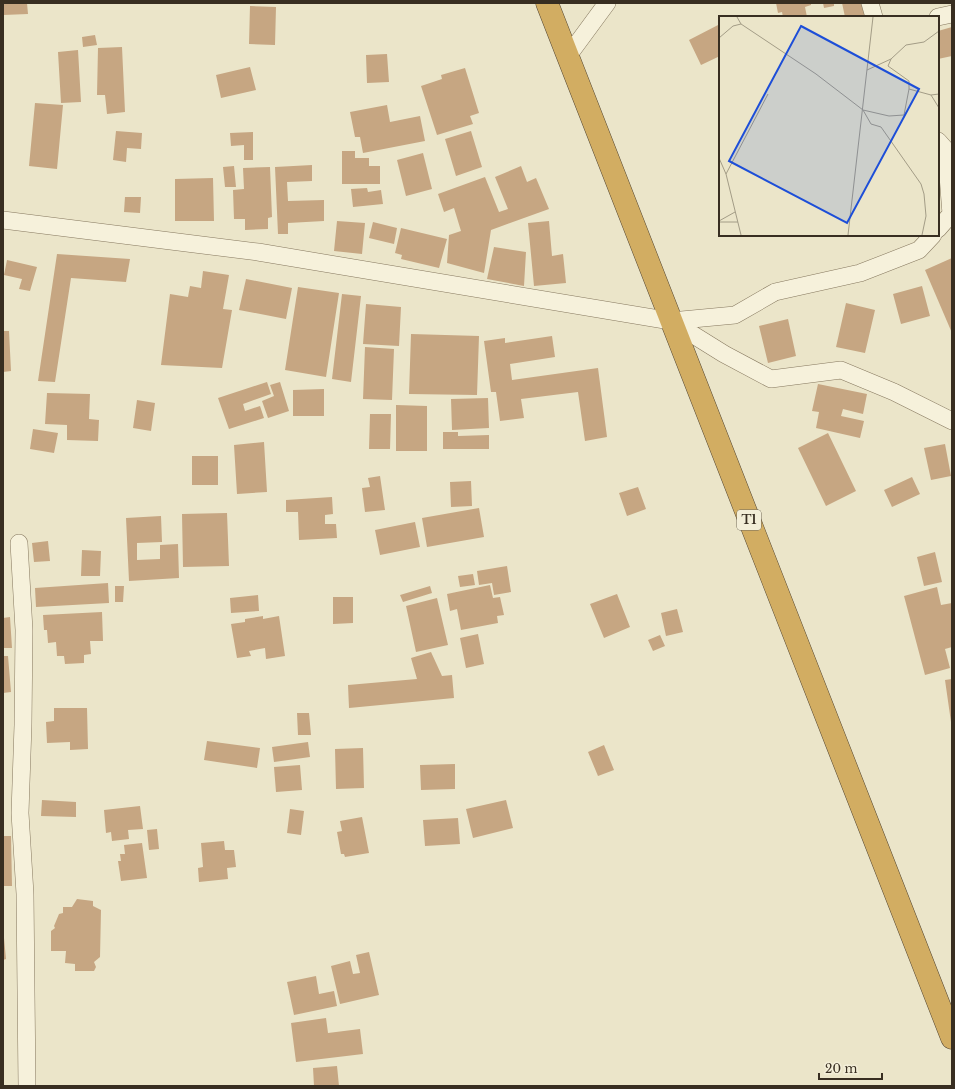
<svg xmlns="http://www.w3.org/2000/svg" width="955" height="1089" font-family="'Libre Baskerville',serif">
<rect width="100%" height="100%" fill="#ebe5c9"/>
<path fill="#c6a682" d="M3,3h24l1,11 -25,1z
M776,3h35v2l-6,2 2,10h-24l-1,-5 -4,1z
M823,3h11v3l-10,2z
M842,3h24v14h-21z
M250,6l26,1 -1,38 -26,-1z
M720,24v32l-19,9 -12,-25z
M952,27v29l-14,3v-28z
M95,35l2,10 -14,2 -1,-10z
M122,47l3,65 -18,2 -2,-19h-8l1,-47z
M78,50l3,52 -20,1 -3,-51z
M387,54l2,28 -22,1 -1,-28z
M250,67l6,23 -35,8 -5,-23z
M465,68l14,45 -9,3 3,8 -36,11 -16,-49 21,-7 -1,-4z
M35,103l28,2 -6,64 -28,-3z
M387,105l3,17 30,-6 5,25 -62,12 -3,-16h-5l-5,-25z
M116,131l26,2 -1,16 -14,-1 -1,14 -13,-2z
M471,131l11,36 -26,9 -11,-37z
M253,132v28h-9v-15l-13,1 -1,-13z
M342,151h13v7h14v8h11v18h-38z
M423,153l9,36 -26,7 -9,-36z
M312,165v16l-25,1 1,19 36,-1v21l-36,2v11h-10l-3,-67z
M234,166l2,21h-11l-2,-20z
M521,166l6,16 9,-4 13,31 -58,21 -7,43 -37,-10 2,-28 12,-4 -7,-23 -10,4 -6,-18 47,-17 14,35 9,-3 -13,-32z
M270,167l2,50 -4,1v11l-23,1v-11h-11l-1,-29 11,-1 -1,-21z
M213,178l1,43h-39v-42z
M367,188l1,4 13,-2 2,14 -30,3 -2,-18z
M125,197h16l-1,16 -16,-1z
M337,221l28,2 -3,31 -28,-3z
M549,221l3,35 11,-2 3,29 -32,3 -6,-63z
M373,222l24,6 -3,16 -25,-6z
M401,228l46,11 -8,29 -38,-9 1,-4 -7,-2z
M494,247l32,5 -2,34 -37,-7z
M57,254l73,5 -4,23 -55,-4 -16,104 -17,-1z
M952,258v75l-27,-63z
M7,260l30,7 -7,24 -11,-2 3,-10 -18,-4z
M203,271l26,4 -6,34 9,1 -10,58 -61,-3 9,-71 18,3 2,-11 11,2z
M246,279l46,9 -6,31 -47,-9z
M922,286l8,30 -29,8 -8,-30z
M298,287l41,6 -13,84 -41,-7z
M342,294l19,2 -10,86 -19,-3z
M846,303l29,7 -10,43 -29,-6z
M366,304l35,3 -2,39 -36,-2z
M788,319l8,37 -28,7 -9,-37z
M3,331h6l2,40 -8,1z
M411,334l68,2 -2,59 -68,-1z
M552,336l3,21 -45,7 2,16 86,-12 9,69 -22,4 -7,-49 -57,7 3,19 -24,3 -4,-29h-5l-7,-51 21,-3v5z
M365,347l29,2 -2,51 -29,-1z
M267,382l4,12 -28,10 2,7 15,-5 4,12 -35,11 -11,-31z
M280,382l9,29 -21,7 -6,-17 12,-5 -4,-11z
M818,384l49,10 -4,20 -20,-5 -2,7 23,5 -4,17 -44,-10 3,-16 -7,-1z
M324,389v27h-31v-26z
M47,393l43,1 -1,25 10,1 -1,21 -31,-1v-15l-22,-1z
M488,398l1,30 -37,2 -1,-31z
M137,400l18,3 -4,28 -18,-3z
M396,405l31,1v45h-31z
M370,414h21l-1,35h-21z
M33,429l25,4 -4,20 -24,-4z
M443,432h15v4l31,-1v14h-46z
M828,433l28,58 -30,15 -28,-58z
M264,442l3,50 -30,2 -3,-49z
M945,444l6,32 -20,4 -7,-32z
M192,456h26v29h-26z
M380,476l5,34 -20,2 -3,-24 8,-1 -2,-9z
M912,477l8,17 -28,13 -8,-17z
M471,481l1,25 -21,1 -1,-25z
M638,487l8,22 -19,7 -8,-23z
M332,497l1,17 -8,1v9h11l1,14 -38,2 -1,-28h-12v-12z
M479,508l5,29 -57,10 -5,-29z
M227,513l2,53 -46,1 -1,-53z
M161,516l1,26 -25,1v17l23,-1v-14l18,-1 1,34 -50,3 -3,-63z
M415,522l5,25 -40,8 -5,-25z
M48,541l2,20 -16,1 -2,-19z
M82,550l19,1 -1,25h-19z
M935,552l7,30 -18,4 -7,-29z
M507,566l4,26 -17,3 -2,-12 -13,2 -2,-14z
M473,574l2,11 -15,2 -2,-11z
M108,583l1,20 -73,4 -1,-19z
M490,585l3,13 7,-1 4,18 -7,1 1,7 -37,7 -4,-21 -7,2 -3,-17z
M115,586h9l-1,16h-8z
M430,586l2,7 -29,9 -3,-7z
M937,587l4,18 11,-2v44l-7,2 5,19 -25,7 -21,-79z
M617,594l13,33 -26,11 -14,-34z
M258,595l1,16 -28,2 -1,-15z
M333,597h20v26l-20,1z
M437,598l11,47 -32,7 -10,-46z
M677,609l6,23 -17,4 -5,-23z
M102,612l1,29h-13l1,13 -7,1v8l-19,1 -1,-8h-7l-1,-14 -8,1 -1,-13h-3l-1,-15z
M263,616v3l16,-3 6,40 -19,3 -1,-11 -16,3 2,5 -14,2 -6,-34 14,-2v-3z
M10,617l2,31h-9v-30z
M478,634l6,30 -18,4 -6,-30z
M660,635l5,11 -12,5 -5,-11z
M431,652l11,24 10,-1 2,23 -105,10 -1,-23 69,-6 -6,-21z
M3,656h5l3,36 -8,1z
M952,679v43h-1l-6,-42z
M54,708h33l1,41 -18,1v-8l-23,1 -1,-21 8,-1z
M297,713h12l2,22h-13z
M207,741l53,7 -3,20 -53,-8z
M308,742l2,15 -36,5 -2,-15z
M604,745l10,25 -16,6 -10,-24z
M363,748l1,40 -28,1 -1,-40z
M455,764v25l-34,1 -1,-25z
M300,765l2,25 -26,2 -2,-25z
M42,800l34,2v15l-35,-1z
M506,800l7,28 -40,10 -7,-29z
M140,806l3,23 -15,1 1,9 -17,2 -1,-9 -5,1 -2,-23z
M290,809l14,2 -3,24 -14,-2z
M362,817l7,36 -24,4 -1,-3h-3l-4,-22 5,-1 -2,-10z
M458,818l2,26 -35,2 -2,-26z
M157,829l2,20 -10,1 -2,-20z
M3,836h8l1,50h-9z
M224,841l1,9h9l2,17 -9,1 1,11 -29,3 -1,-14 5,-1 -2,-24z
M142,843l5,35 -26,3 -3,-20h3l-1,-7h5l-1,-9z
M77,899l16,2v5l8,4 -1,47 -6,5 2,5 -2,4h-19v-7l-10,-1 1,-12h-15v-20l4,-3 -1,-2 5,-12 4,-1v-6h9z
M3,938h1l2,21 -3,1z
M369,952l10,43 -39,9 -9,-38 19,-5 3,13 7,-1 -4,-18z
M316,976l3,18 15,-3 3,15 -43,9 -7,-33z
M326,1018l2,15 32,-4 3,25 -67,8 -5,-39z
M337,1066l2,20h-25l-1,-18z"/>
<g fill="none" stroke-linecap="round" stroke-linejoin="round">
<g stroke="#86785f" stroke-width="18">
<path id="street" d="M870,3l4,14
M938,17l14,-3
M568,56l39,-53
M938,141l8,9 5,64 -13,15
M3,220l255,32 413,69 53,33 47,25 70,-9 53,22 58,29
M671,321l64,-6 40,-23 85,-19 59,-23 14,-15
M19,543l5,87 -1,95 -3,88 5,81 2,192"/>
</g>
<g stroke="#544632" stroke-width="23">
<path id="highway" d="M547,3l405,1035"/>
</g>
<use href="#street" stroke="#f6f1db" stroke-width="17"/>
<use href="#highway" stroke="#d2ad62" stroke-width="22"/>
</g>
<g text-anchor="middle" stroke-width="3.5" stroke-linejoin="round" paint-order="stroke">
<rect fill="#f3eed8" stroke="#706858" stroke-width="1" x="737" y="510" width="24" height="20" rx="3"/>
<g font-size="12" font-weight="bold" fill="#382e21">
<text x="749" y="524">T1</text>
</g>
</g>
<g transform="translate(719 16)">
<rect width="220" height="220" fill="#ebe5c9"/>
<path fill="none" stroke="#a39c86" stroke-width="1" d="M18,1l4,7 75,50 47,36 8,14 10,3 40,57 3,10 2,22 -4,19M0,22l14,-12 8,-2M172,43l-3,7 21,15v8l22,6 8,-1M148,54l24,-11 15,-14 18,-3 15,-11M212,79l8,13M144,94l26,6 15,-1 5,-26M0,142l7,16 15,61M7,158l42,-80M0,205l16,-9M0,206h19M129,219l25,-218"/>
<path fill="#1d4ed8" fill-opacity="0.15" stroke="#1d4ed8" stroke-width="2" d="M82,10l118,63 -72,134 -118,-62z"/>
<rect width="220" height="220" fill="none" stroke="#382e21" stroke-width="2"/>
</g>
<rect width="955" height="1089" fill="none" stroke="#382e21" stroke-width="8"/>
<path d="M819 1073v6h63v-6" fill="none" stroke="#382e21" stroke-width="2"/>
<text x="825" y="1073" font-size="12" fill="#382e21" stroke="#f3eed8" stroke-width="3" paint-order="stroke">20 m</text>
</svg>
